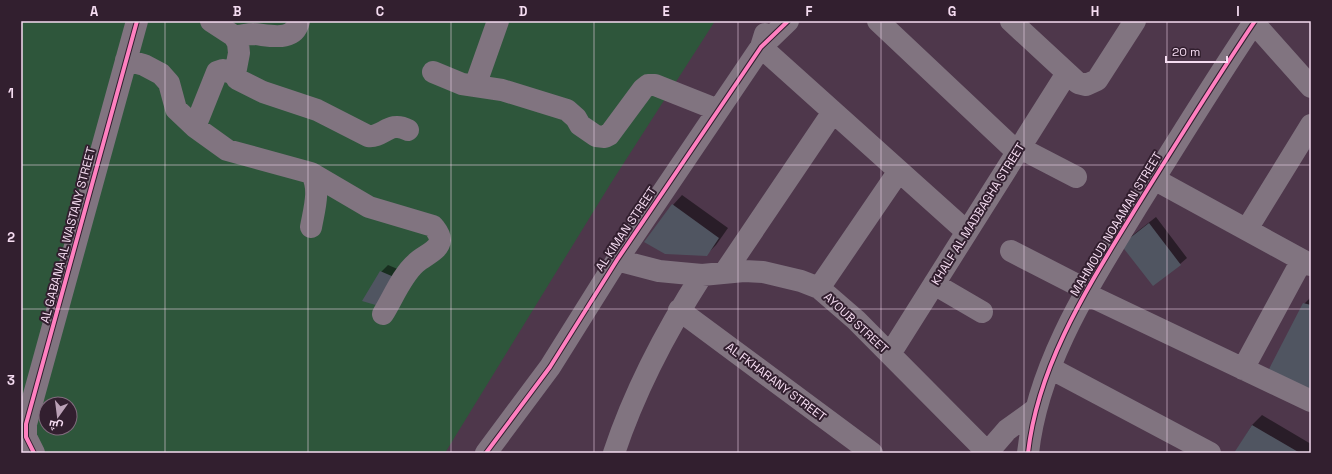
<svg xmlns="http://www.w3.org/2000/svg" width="1332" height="474" font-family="'Space Grotesk',Cairo,sans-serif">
<rect width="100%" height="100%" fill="#4e374b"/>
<path fill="#2e563b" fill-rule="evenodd" d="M21,21h694l-104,162 -166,270h-424zM46,404h24v24h-24z"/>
<path fill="#0007" d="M682,195l46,33 -12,17 -10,10 -33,-50z
M1156,217l31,41 -7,6 -51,-26z
M388,265l12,5 -15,28 -4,-26z
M1311,297v94l-7,-87z
M1262,415l49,29v9h-76l17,-28z"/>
<path fill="#505561" d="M672,204l47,34 -12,18 -42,-2 -21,-12z
M1149,223l32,42 -28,21 -32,-41z
M380,271l14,6 -15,29 -17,-5z
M1303,303l8,2v87l-43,-21z
M1252,425l48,28h-66z"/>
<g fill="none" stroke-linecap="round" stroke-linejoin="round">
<path stroke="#817480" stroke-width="22" d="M211,21l23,15 4,7 1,10 -4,21 2,5 26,13 54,18 51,26c15,2 21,-16 40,-6
M878,21l139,131
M1011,21l67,62 8,2 11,-5 38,-59
M1254,23l57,64
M765,34l-4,13 206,185
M234,36c6,0 13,-2 19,-2 16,1 41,9 46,-13
M126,60l18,5 17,9 8,9 7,26 19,18 32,23 84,23c10,15 3,37 0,54
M433,72l29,12 40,6 65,20 9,8 4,7 16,11 9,1 4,-2 34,-46 5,-4h7l63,25
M475,86l23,-65
M195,127l22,-55 6,-2 12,4
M1020,148l56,29
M311,173l58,34 64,19c3,4 7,8 7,14 -1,11 -17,16 -24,23 -14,12 -23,35 -33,51
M1154,179l157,86
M1247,229l64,-104
M1011,251l76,39
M617,260l42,11 21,2 22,2 42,-4 19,1 38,9 18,7 37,32 132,133
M725,272l108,-160
M934,284l48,28
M819,288l80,-117
M1084,293l227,108
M679,310l193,143
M890,354l177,-281
M1050,368l160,85
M1243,369l59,-109
M34,453l-8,-16v-13l111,-403
M486,453l64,-86 67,-107 144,-213 27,-26
M614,453c21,-63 52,-122 88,-178
M987,453l20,-23 29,-21
M1028,453c10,-90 62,-169 108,-245 39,-63 78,-126 119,-187"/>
<g stroke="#321f2f" stroke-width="6">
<path id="cycleway" d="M34,453l-8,-16v-13l111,-403
M486,453l64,-86 67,-107 144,-213 27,-26
M1028,453c10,-90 62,-169 108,-245 39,-63 78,-126 119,-187"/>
</g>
<use href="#cycleway" stroke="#ff80c0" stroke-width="4"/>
</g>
<path fill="none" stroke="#f5dcf1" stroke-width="1" stroke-opacity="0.55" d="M165,21v432M308,21v432M451,21v432M594,21v432M738,21v432M881,21v432M1024,21v432M1167,21v432M21,165h1290M21,309h1290"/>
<g text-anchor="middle" stroke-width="4" stroke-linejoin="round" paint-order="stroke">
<g font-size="12" fill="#f5dcf1" stroke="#321f2f">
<text transform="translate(978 214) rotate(-58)" y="4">KHALF AL MADBAGHA STREET</text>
<text transform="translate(1116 224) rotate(-59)" y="4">MAHMOUD NOAAMAN STREET</text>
<text transform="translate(626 229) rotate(-56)" y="4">AL KIMAN STREET</text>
<text transform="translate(68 235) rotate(-75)" y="4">AL GABANA AL WASTANY STREET</text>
<text transform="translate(856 323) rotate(43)" y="4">AYOUB STREET</text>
<text transform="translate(776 382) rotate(37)" y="4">AL FKHARANY STREET</text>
</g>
</g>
<rect width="1332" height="474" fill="none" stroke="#321f2f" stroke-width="44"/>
<g transform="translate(58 416) rotate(194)"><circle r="19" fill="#321f2f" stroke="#806b7d"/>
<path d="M0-3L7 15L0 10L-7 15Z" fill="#bba2b7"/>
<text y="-6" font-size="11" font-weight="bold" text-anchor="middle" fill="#f5dcf1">ش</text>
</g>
<path d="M1166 56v6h61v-6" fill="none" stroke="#f5dcf1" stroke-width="2"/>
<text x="1172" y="56" font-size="12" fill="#f5dcf1" stroke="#321f2f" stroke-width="3" paint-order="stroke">20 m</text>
<rect x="22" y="22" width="1288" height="430" fill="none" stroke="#f5dcf1" stroke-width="1.5"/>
<g font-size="13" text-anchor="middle" font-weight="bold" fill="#f5dcf1">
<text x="94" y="16">A</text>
<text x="237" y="16">B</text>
<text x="380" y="16">C</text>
<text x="523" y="16">D</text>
<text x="666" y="16">E</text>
<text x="809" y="16">F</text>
<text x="952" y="16">G</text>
<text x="1095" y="16">H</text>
<text x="1238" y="16">I</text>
<text x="11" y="98">1</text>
<text x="11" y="242">2</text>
<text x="11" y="385">3</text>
</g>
</svg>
